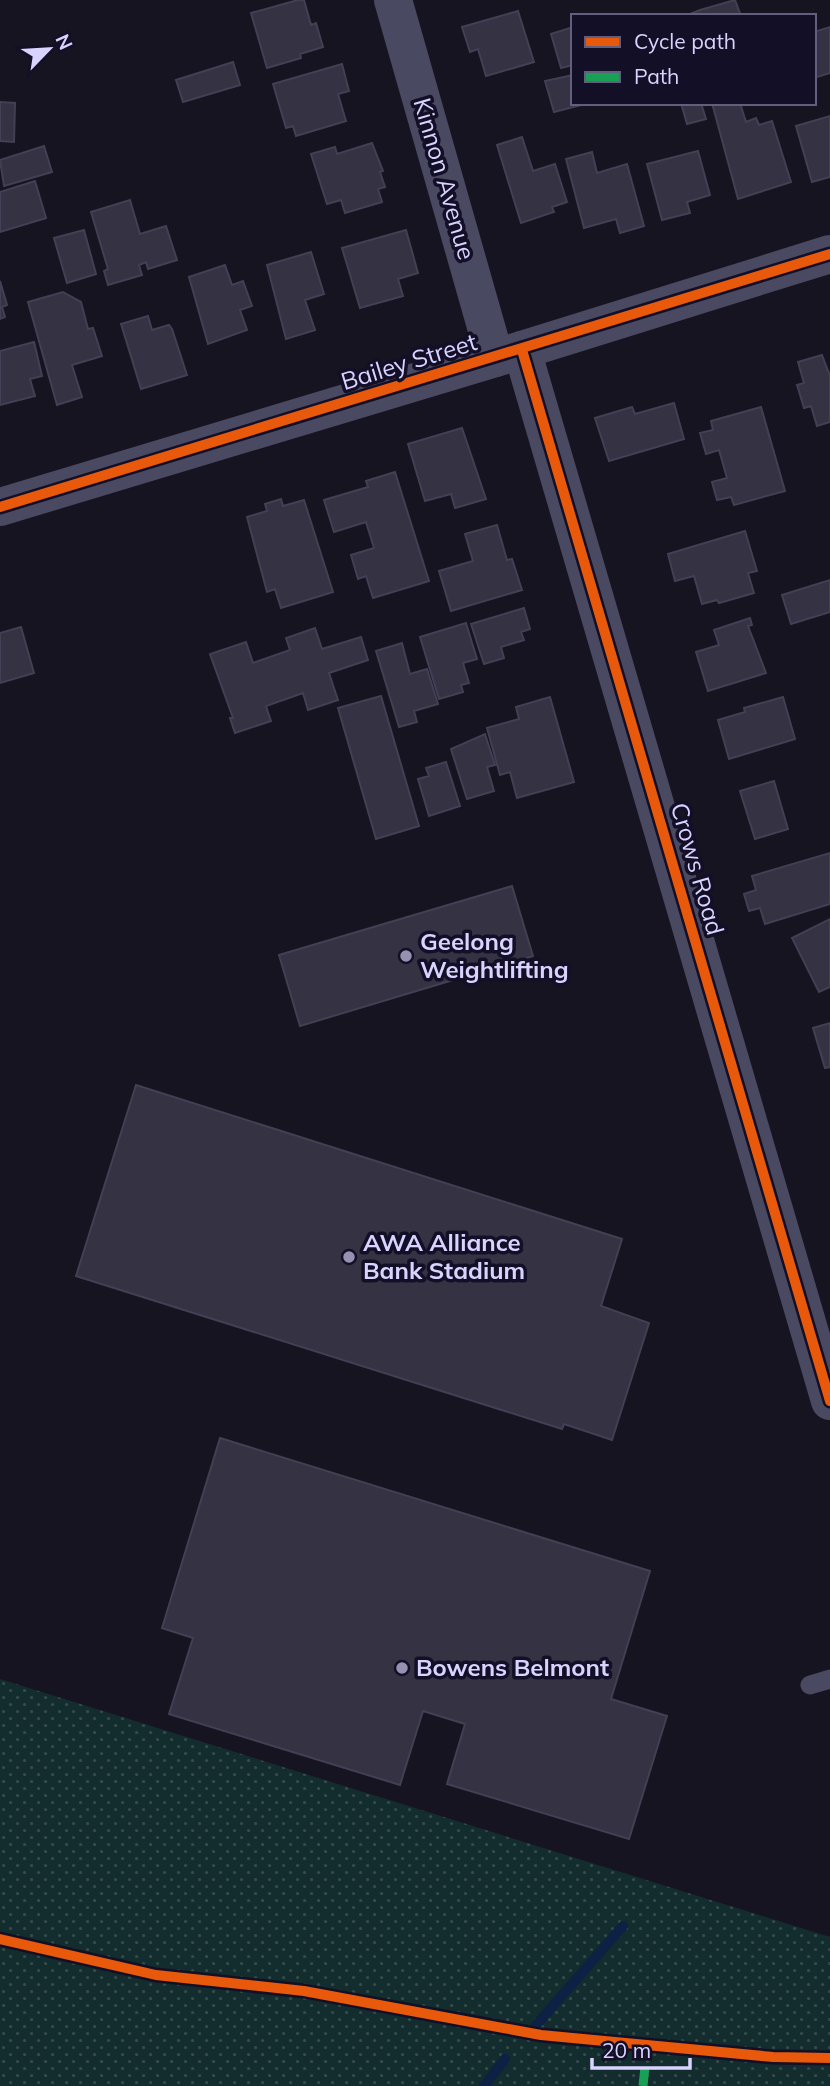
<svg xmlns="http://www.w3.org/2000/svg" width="830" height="2086" font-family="Mulish,sans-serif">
<defs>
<pattern id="park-dots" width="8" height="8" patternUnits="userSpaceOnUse" patternTransform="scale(1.75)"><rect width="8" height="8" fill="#132c2d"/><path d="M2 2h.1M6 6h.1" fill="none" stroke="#354a4c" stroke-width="1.8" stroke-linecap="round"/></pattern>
</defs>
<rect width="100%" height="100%" fill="#161421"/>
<path fill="url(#park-dots)" d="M0,1679l830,258v149h-830z"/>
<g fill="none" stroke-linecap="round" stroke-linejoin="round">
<path stroke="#0d2144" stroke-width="10" d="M536,2025l87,-99
M484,2086l21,-27"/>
</g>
<path fill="#343243" stroke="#433f54" stroke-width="2" d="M298,0h6l7,25 5,-2 7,24 -23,7 1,4 -34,10 -16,-55z
M735,0l6,16h-56l15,-6z
M518,11l16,51 -48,14 -8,-27 -8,3 -8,-25z
M573,27v38l-12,3 -10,-34z
M830,27v46l-16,5v-46z
M233,62l7,23 -57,17 -7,-22z
M342,64l7,27 -11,3 8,27 -50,15 -3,-10 -7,2 -13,-44z
M573,75v28h16l-35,9 -9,-31z
M0,102l15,1 -1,39 -14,-1z
M681,103h20l5,16 -19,5z
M712,103h28l6,19 10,-4 3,7 13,-4 19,61 -53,17z
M830,116v61l-18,5 -16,-56z
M522,137l11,34 22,-7 12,38 -15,5 2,5 -33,11 -24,-78z
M372,143l11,28 -3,1 5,15 -7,2 4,13 -37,11 -4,-13 -14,4 -16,-50 24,-7 2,7z
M44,146l8,26 -48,14 -4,-26z
M698,151l12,44 -23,7 3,11 -28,7 -15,-56z
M592,152l5,21 30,-9 17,62 -24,7 -4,-14 -32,9 -18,-69z
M35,181l11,37 -46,14v-40z
M130,200l10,34 26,-8 11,34 -29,9 -2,-7 -7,3 3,10 -34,10 -4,-14 4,-2 -17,-57z
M84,230l12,44 -29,9 -13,-45z
M406,230l12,43 -20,6 5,17 -43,12 -18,-60z
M311,252l13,42 -19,6 10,30 -29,9 -19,-74z
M225,265l7,20 11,-4 9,25 -12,4 7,20 -39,14 -19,-67z
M0,281l7,24 -5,2 3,10 -5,2z
M63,292l18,10 7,27 5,-1 9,28 -30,9 10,32 -25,8 -29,-103z
M148,316l4,14 17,-5 3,4 15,46 -46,14 -20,-65z
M34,342l8,34 -12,3 5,17 -35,9v-54z
M822,355l8,21v46l-13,4 -6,-20 -7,2 -7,-23 7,-2 -6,-21z
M674,403l10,36 -75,22 -14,-43 37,-11 3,7z
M761,407l24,84 -51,14 -3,-8 -14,3 -5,-18 15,-4 -8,-28 -13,4 -6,-21 13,-3 -2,-9z
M462,428l24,71 -31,9 -4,-14 -26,7 -17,-57z
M395,472l34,109 -56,17 -7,-22 -8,3 -7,-24 23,-7 -8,-26 -32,10 -10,-32 44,-13 -2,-6z
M281,499l2,7 21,-6 29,92 -52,16 -6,-19 -8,3 -20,-75 20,-6 -2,-7z
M497,525l10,35 5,-1 10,31 -71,21 -12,-40 34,-10 -8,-27z
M745,531l12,40 -9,2 6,20 -35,10 -2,-3 -15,4 -8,-28 -19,5 -7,-27z
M830,580v32l-39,12 -9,-29z
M524,608l6,21 -9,3 3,8 -23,7 3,11 -20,6 -13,-40z
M750,618l2,7 -4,1 18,47 -58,18 -12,-39 23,-7 -5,-15z
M466,623l11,36 -14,4 6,20 -8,2 2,7 -24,7 -19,-62z
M21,627l13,46 -34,10v-50z
M315,628l7,21 39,-12 7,23 -39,13 9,27 -30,10 -5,-17 -37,13 5,15 -36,12 -5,-15h3l-23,-64 36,-12 7,21 37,-13 -4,-12z
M402,643l8,31 17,-5 11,35 -24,7 3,11 -18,5 -23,-76z
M381,696l38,130 -43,13 -38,-131z
M550,697l24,85 -57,16 -7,-26 -10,3 -13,-47 32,-9 -3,-12z
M783,697l12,42 -66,20 -11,-39 27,-8 -1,-4z
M485,734l10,31 -8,2 7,24 -27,8 -16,-50z
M446,762l14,44 -31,10 -11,-37 11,-3 -3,-8z
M774,781l14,48 -33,10 -15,-48z
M830,853v51l-65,20 -5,-16 -11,3 -5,-17 12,-4 -4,-14z
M512,886l21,70 -233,70 -21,-71z
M830,919v68l-11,5 -27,-54z
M830,1023v44l-5,1 -12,-40z
M136,1085l486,154 -21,67 48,17 -37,117 -48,-16 -2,5 -486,-153z
M220,1438l430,133 -39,128 56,17 -38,123 -182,-55 18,-60 -42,-13 -23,74 -231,-71 24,-76 -31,-10z"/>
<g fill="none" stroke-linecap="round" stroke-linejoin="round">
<path stroke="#4a4962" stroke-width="19" d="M810,1685l20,-6"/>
<path stroke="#4a4962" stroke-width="38" d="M393,0l102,358
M522,350l308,-96"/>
<path stroke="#4a4962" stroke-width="38" d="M0,507l522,-157 308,1051"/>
<path stroke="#1a9f57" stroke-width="9" stroke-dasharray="18 9" stroke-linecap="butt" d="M643,2086l4,-39h6"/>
<g stroke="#130f26" stroke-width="15">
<path id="cycleway" d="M522,350l308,1051
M0,507l830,-253
M0,1939l156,36 148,16 237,44 232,22 57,1"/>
</g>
<use href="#cycleway" stroke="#e8590c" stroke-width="10"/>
</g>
<g fill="#9591b1" stroke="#130f26" stroke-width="2.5">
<circle cx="406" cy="956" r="7"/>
<circle cx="349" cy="1257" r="7"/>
<circle cx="402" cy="1668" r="7"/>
</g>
<g text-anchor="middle" stroke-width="7" stroke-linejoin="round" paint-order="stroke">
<g font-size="24" fill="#d9d4ff" stroke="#130f26">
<text transform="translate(444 179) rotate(74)" y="8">Kinnon Avenue</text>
<text transform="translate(409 362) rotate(-17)" y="8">Bailey Street</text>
<text transform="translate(697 869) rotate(74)" y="8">Crows Road</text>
</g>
<g font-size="24" font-weight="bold" fill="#d9d4ff" stroke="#130f26" text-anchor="start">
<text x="420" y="950">Geelong<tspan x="420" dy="28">Weightlifting</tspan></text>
<text x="363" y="1251">AWA Alliance<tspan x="363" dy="28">Bank Stadium</tspan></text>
<text x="416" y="1676">Bowens Belmont</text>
</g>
</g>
<rect x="571" y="14" width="245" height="91" fill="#130f26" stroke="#625e7d" stroke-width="2"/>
<rect x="585" y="37" width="35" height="10" fill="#e8590c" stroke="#625e7d" stroke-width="2"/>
<text x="634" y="49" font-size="21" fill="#d9d4ff">Cycle path</text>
<rect x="585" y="72" width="35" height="10" fill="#1a9f57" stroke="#625e7d" stroke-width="2"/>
<text x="634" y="84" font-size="21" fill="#d9d4ff">Path</text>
<g transform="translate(49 49) rotate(65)" stroke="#130f26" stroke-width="5" paint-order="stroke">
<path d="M0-5L12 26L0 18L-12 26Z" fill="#d9d4ff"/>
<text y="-10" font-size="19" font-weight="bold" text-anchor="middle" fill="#d9d4ff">N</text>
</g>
<path d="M592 2058v10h98v-10" fill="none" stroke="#d9d4ff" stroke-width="3.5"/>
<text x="602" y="2058" font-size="21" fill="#d9d4ff" stroke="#130f26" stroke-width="5" paint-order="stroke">20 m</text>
</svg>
